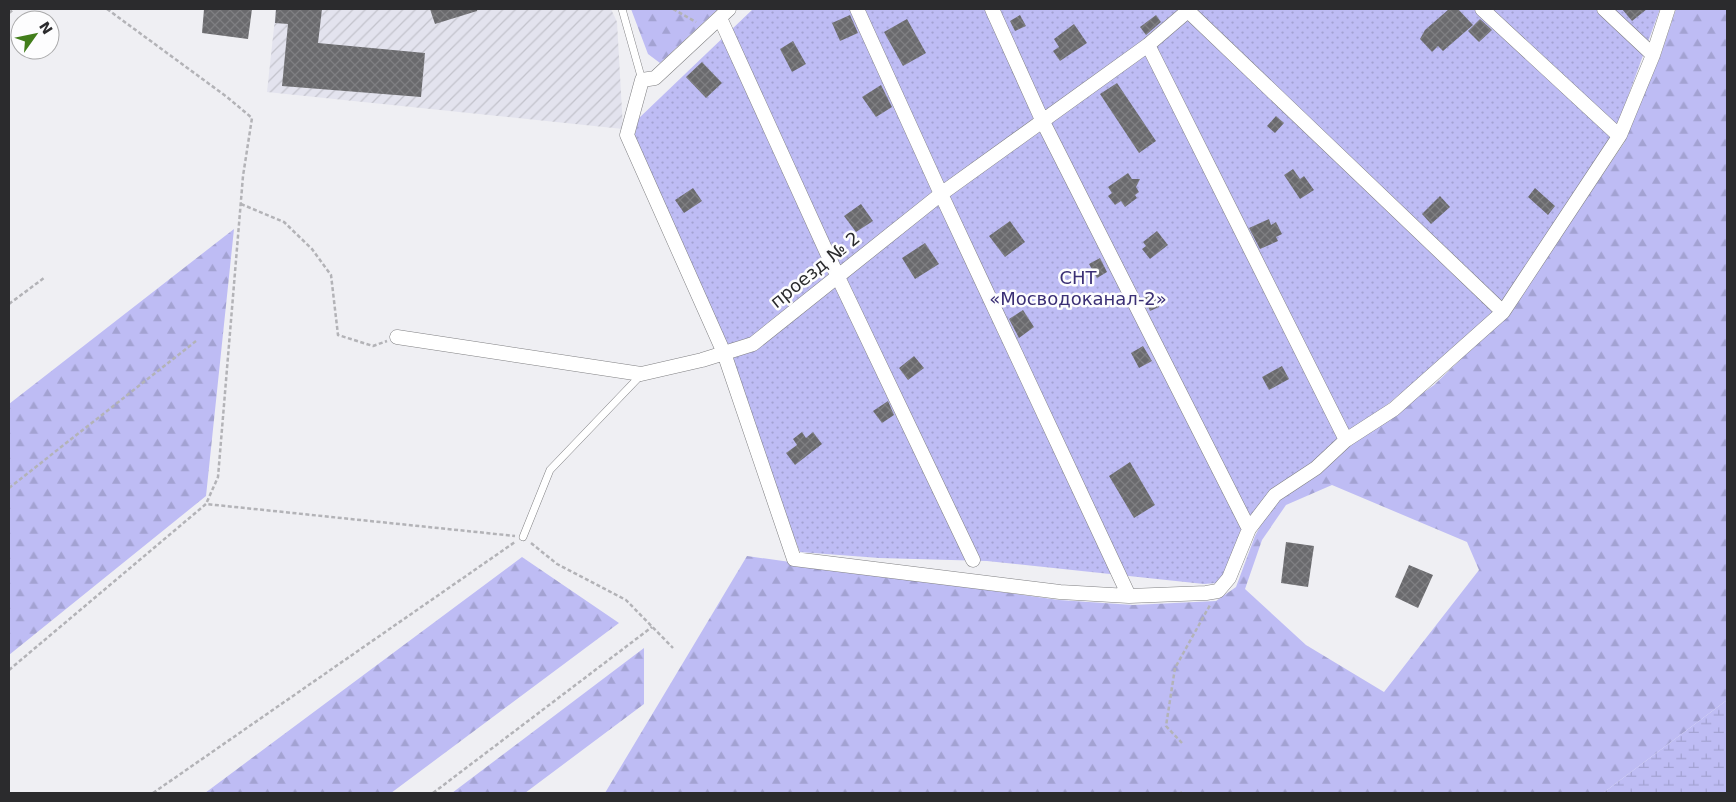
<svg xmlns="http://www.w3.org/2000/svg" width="1736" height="802" font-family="'DejaVu Sans',sans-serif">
<defs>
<pattern id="industrial-furrows" width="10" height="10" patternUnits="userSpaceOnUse" patternTransform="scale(1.25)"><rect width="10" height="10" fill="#e3e3ee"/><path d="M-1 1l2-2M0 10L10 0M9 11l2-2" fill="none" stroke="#c3c3cc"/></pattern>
<pattern id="forest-firs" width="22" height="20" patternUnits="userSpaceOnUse" patternTransform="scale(1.25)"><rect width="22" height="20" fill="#bebcf4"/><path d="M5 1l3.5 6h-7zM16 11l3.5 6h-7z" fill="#a3a2d2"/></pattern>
<pattern id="wetland-marsh" width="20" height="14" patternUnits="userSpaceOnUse" patternTransform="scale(1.25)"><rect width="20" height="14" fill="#bebcf4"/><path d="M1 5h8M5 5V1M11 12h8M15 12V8" fill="none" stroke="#a3a2d2"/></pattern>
<pattern id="garden-dots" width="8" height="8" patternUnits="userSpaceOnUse" patternTransform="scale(1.25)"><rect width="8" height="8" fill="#bebcf4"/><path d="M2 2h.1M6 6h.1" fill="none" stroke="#a3a2d2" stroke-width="1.8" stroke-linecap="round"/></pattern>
<pattern id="building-cross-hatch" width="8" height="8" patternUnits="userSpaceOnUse" patternTransform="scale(1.25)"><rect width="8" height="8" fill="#6a6a6d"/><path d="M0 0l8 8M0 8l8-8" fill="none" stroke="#7f7f82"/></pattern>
</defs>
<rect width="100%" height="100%" fill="#efeff3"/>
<path fill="url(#industrial-furrows)" d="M276,9h335l6,13 6,107 -356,-37z"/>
<path fill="url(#forest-firs)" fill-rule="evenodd" d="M631,9h87l-58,54 -12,-9z
M1676,9h51v691l-124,93h-998l142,-237 312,44 74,5 83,-4 20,-14 19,-51 10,-19 14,-19 38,-24 38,-32 79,-57 73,-70 117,-172 36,-86zM1332,485l135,57 12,28 -95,122 -78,-47 -61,-56 17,-49 24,-35z
M234,229l-28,267 -197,159v-251z
M522,557l97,66 -228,170h-186z
M644,648v56l-119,89h-73z"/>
<path fill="url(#wetland-marsh)" d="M1727,700v93h-124z"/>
<path fill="url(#garden-dots)" d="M753,9h907l-45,123 -114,177 -113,95 -50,38 -8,10 -59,42 -46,82 -8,7 -13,1 -217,-23 -108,-3 -79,-6 -166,-414 4,-19z"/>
<path fill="url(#building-cross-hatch)" d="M204,9h48l-4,30 -46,-6z
M276,9h46l-4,34 107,10 -4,44 -139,-11 6,-62 -13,-1z
M430,9h47v2l-42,13z
M1449,9h9l15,16 -30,26 -5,-5 -6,6 -12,-13 5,-9z
M1622,9h25l-15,12z
M850,15l8,18 -18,8 -8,-18z
M1020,15l6,11 -11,5 -5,-10z
M1156,15l5,7 -15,13 -6,-8z
M907,19l19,34 -23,13 -19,-34z
M1480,19l12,11 -13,12 -11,-11z
M1074,24l13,19 -27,18 -7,-10 6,-4 -5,-8z
M793,41l13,23 -14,8 -12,-23z
M702,62l20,21 -16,15 -20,-21z
M1117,83l39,58 -17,12 -39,-59z
M881,85l11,22 -16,10 -14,-20z
M1276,116l8,7 -9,10 -8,-7z
M1293,169l7,10 4,-3 10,14 -14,9 -16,-24z
M1128,173l4,6h8l-4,8 3,5 -4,3 2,3 -12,9 -4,-6 -6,4 -7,-9 4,-3 -4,-6z
M693,188l9,13 -18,12 -9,-13z
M1535,188l20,18 -7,9 -20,-18z
M1440,196l10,11 -19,17 -9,-10z
M861,204l12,17 -17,11 -12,-16z
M1269,219l2,6 5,-3 6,12 -6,3 2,4 -18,8 -11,-21z
M1010,221l15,21 -20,15 -16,-21z
M1157,231l11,14 -18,14 -8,-10 4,-3 -3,-4z
M925,243l14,21 -24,15 -13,-21z
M1100,258l7,14 -10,6 -8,-14z
M1153,294l6,13 -9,4 -6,-13z
M1023,310l11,17 -15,11 -10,-19z
M1143,346l9,15 -13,7 -8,-15z
M914,356l10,12 -16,12 -9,-12z
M1282,366l7,13 -20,11 -7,-13z
M888,401l6,14 -12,8 -9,-12z
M802,432l4,6 7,-6 9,12 -27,21 -9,-12 11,-8 -4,-6z
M1130,462l25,43 -21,13 -25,-42z
M1286,542l28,4 -6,41 -27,-4z
M1409,565l24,10 -15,33 -23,-11z"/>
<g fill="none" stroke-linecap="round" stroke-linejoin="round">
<g stroke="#808083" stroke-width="8">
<path id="lane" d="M622,9l20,71
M523,537l27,-67 91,-95"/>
</g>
<g stroke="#808083" stroke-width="15">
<path id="street" d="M729,9l-74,69 -13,2 -15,55 97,218 70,206 266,33 69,4 77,-3 12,-2 11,-13 20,-49 26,-34 41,-27 30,-28 48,-31 109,-97 117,-177 33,-80 15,-46
M857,9l84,185 188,402
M992,9l51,113 206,407
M1186,9l317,303
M1482,9l133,123
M1604,9l49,46
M720,18l117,257 136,285
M1148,45l198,395
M397,337l244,37 61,-14 51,-16 188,-150 207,-149 42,-36"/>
</g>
<path stroke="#b3b3b7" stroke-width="2.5" stroke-dasharray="4 2.5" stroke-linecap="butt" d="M107,9l120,88 25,21 -9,58 -25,301 -12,27
M673,9l23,13
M9,13l5,-4
M241,204l43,18 28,27 19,26 7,60 35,11 14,-5
M9,304l35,-26
M9,488l187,-147
M531,543l26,21 69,36 47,48
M9,670l197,-166 309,32
M1182,743l-16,-17 9,-58 35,-63
M153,793l362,-251
M433,793l219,-166
M1181,793l1,-1"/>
<use href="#lane" stroke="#fff" stroke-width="7"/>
<use href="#street" stroke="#fff" stroke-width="14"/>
</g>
<g text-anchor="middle" stroke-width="5" stroke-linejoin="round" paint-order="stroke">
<g font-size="18" fill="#2b2b2d" stroke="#fdfdfe">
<text transform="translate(815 270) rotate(-39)" y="6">проезд № 2</text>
</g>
<g font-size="18" fill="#3b3075" stroke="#fdfdfe">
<text x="1078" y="284">СНТ<tspan x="1078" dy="21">«Мосводоканал-2»</tspan></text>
</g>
</g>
<rect width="1736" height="802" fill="none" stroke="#2b2b2d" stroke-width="20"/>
<g transform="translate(35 35) rotate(57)"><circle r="24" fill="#fdfdfe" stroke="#a9a9aa"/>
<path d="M0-4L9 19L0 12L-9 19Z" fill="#427e1b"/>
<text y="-8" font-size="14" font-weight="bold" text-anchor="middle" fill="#2b2b2d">N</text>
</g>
</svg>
